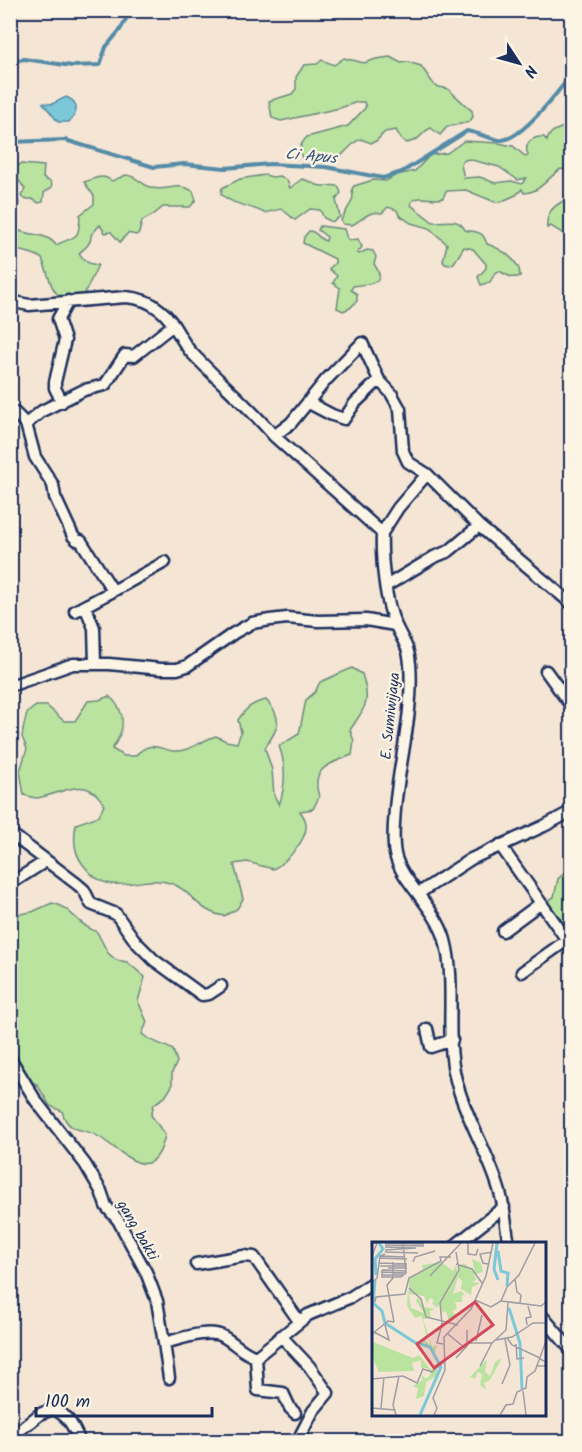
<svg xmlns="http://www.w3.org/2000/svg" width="582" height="1452" font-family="Kalam,sans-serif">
<rect width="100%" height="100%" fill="#f5e5d4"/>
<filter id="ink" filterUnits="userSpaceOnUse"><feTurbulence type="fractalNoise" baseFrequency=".0167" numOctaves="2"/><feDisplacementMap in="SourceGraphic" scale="12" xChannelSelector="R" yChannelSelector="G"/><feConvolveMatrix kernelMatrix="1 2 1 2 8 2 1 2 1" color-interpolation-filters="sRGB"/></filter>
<g filter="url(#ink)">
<path fill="#bae39f" stroke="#6a897e" stroke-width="1.5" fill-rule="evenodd" d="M390,57l11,6 7,-1 13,4 14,20 13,3 24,22 1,6 -4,5 -22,5 -7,8 -9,-7c-11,4 -7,11 -24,15l-5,-3 -6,-10 -11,2 -9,9 -5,2 -10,-4 -6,3 -14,14 -6,-1 -32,4c-6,-8 -3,-15 4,-22l41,-11 18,-19 -2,-5h-7l-17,6 -59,13 -9,-3 -3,-17 23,-7 4,-5v-12l8,-12 13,-1 5,-4 12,5 10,-7 20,5 12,-4z
M568,126h3v45l-10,-2c-13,8 -20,23 -37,24l-2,-4 -6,6 -16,7h-5l-29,-12 -20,1 -3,7c-11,4 -21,-4 -31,3l-1,4 22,17c13,1 25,-6 32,8 13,3 17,0 22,14 13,4 34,17 33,32 -8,4 -14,-2 -21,-5l-4,2 -5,9 -9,3 -3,-8 8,-9v-4l-13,-15 -9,-2 -10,16 -4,2 -5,-1 -2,-3 4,-17 -18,-16 -18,-5 -12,-8 -2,-5 -9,-3 -6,6c-14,-3 -19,7 -30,12l-9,-1 -2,-4 10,-17 2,-6 -1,-8 2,-3 19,-6 13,1 10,-6 19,-4 15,-16 17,-2 17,-12 34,2 15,3 13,11 2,-2c-5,-12 5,-19 16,-18l3,4c2,-11 12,-12 21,-15zM468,159l31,8 19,13 8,-2 -4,6 -11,-3 -16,2 -15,-6 -16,1 -3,-13 2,-4z
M21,164l23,2 -1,12 8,4 1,5 -8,6 -1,9 -4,1 -7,-4h-8l-3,-3 4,-7 -8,-11 -2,-8 2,-4z
M126,175c11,1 16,10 26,13 16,4 24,-7 41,3l3,9 -6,7h-27l-10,8 -11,6 -3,12 -3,2 -8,-2 -8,9 -9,-10 -6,1 -5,-8 -9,10c1,8 -6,13 -12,18 5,8 9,11 19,12l-15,32c-26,3 -28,0 -36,-25 -2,-4 -3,-10 -5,-13 -6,-7 -23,-8 -31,-10v-57l5,4 3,7 -7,16 1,9c15,9 32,3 43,17 20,-10 23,-3 24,-30l14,-11v-8l-10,-14c12,-3 17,-9 28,-1z
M265,175l7,2 8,-1 7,4 3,8 12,-9c6,1 9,4 15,6 7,3 13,-1 21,1l3,7 -5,7 4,17 -8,5 -8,-4 -4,-8 -10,-1 -15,11 -13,-11 -18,4c-14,-8 -32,-8 -43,-19l1,-6 18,-9z
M563,201l8,2v46l-4,-13 -16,-10 -4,2c-1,-14 4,-20 16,-27z
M320,226l24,3 3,9 3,2 8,-1 4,8 -5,6 2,1 8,-4 6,1 3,6 -2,7c16,23 -8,19 -21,22l-2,4 6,4v7l-7,7 -7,3 -6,-3 3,-20 -7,-5 4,-7 -8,-7 6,-6v-4l-32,-16 1,-6 5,-6c8,0 10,9 17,10l1,-4 -9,-7z
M352,668l10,6c9,29 4,32 -12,56l4,11 -2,14c-23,9 -42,13 -33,42l-6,12 -13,2c3,5 6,8 6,13 2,15 -20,39 -33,45l-26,-7 -13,2 9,35 -6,10 -13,7c-4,-1 -9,-2 -13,-4 -16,-7 -24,-24 -41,-29 -31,-10 -59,18 -85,-16 -11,-13 -12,-26 -9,-43l23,-8 5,-11c-17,-32 -40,-11 -67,-7 -4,0 -9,-2 -13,-3l-4,-24 7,-22 -5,-12 2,-12 3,-12 9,-7h11l17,15h11l13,-20 11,-1 10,-4c19,16 16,34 3,53l12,7h11c20,-21 28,0 49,-6 11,-3 21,-11 32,-14l10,5 11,2 4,-11 -3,-12c8,-12 14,-17 28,-20 19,20 11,29 -1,48l7,22 2,25 5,10c7,-19 7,-41 0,-59l20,-12 7,-34 9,-8 5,-10z
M571,867v87l-6,-8 -18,-41 2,-5 5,-3 4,-18z
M52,903c20,4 23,21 45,29l11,21 8,7 11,2 18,15 -7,24 9,21 -5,12c10,8 20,10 31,16l4,12 -5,11v13l-7,11 -11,7 -3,11 14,20c-11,52 -39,20 -64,3 -18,-12 -33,-3 -39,-27l-12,-5 -13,-22 -25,-10 -2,-10v-143l9,-7 13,-2z"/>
<path fill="#7ac8d8" stroke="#548ba7" stroke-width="1.5" d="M66,97c14,5 12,16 3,25h-11l-15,-19 9,1z"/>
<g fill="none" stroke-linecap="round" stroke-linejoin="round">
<path stroke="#548ba7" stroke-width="4" d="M10,62l14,-3 48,7 28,-1 6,-18 14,-17 11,-20
M10,142l55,-2 89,27 30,-3 41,4 45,-4 56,3 57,11 19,-6 65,-41c11,2 21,7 32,9 21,3 60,-50 73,-66"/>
<g stroke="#1b2f5e" stroke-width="15">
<path id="street" d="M10,301l19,4 97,-8c12,1 25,5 34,13 14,10 19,28 30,41 27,29 58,54 84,85l108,97c-1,25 3,70 14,93 7,15 13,21 14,38 4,47 -11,98 -15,145 -1,15 -3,30 0,45 5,26 42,55 50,86 12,45 -1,95 11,140 9,37 31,70 42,106 7,19 7,38 11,58
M62,402l-7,-14v-6l10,-42 -7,-21 10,-18
M309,403l23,12 12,4 11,-16 24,-23
M10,416l5,-3 11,11 9,33 18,28 2,12 18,39 4,4 4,1 32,50 52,-29
M26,424l16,-13 42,-21 21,-5 20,-30 9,1 39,-31
M274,436l17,-13 35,-43 36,-37 17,37 12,13 9,16 3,42 5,11 19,12 52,52 93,78
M382,533l16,-25 29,-34
M386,586l48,-29 15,-6 30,-25
M85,606l9,22 1,35
M75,611l38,-20
M546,671l26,36
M10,686l63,-22h36l52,5h16l10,-3 47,-33 18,-10 18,-3 17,-2 31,3 48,-1 29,5
M10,833l67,51 7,6 7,14 25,10 20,28 18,18 48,35 7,-1 12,-8
M500,845l67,95 -45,32
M10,884l36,-23
M419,893l52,-34 73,-33 28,-15
M503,931l38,-28
M427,1029l4,18 21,-7
M10,1058l26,43 49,63 16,27 5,15 12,14 28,52 11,29 7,42c17,-4 44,-15 60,-6 12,7 19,16 32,20
M457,1244l47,-37
M196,1264l48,-8 10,1 45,64
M544,1318l28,33
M281,1336l28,30 19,27 -15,18 -16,31
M164,1343l5,35
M295,1413l-5,-5 -7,-15 -25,-3 -2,-33 52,-42 43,-18 23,-15
M10,1438l30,-24 13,-5c16,7 20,17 27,33"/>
</g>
<use href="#street" stroke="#fcf5e5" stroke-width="10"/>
</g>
</g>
<g text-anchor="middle" stroke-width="4.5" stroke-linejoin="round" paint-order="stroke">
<g font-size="15" fill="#1b2f5e" stroke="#fcf5e5">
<text transform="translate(390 716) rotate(-84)" y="5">E. Sumiwijaya</text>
<text transform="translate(138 1230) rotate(60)" y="5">gang bakti</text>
</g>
<g font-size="16" font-style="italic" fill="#33557c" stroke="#fcf5e5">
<text transform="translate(311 155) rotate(5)" y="6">Ci Apus</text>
</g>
</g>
<g transform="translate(372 1242)">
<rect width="174" height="174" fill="#f5e5d4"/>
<path d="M100,17l9,4 2,9 -9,3 3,4 -5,3 8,1 -8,4 -1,8 -10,-6 1,-8 -4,-4 -5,17 8,-3 4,4h-3v7h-7l2,6 -5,4 6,3 -5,1 2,3 -6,2 -3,-10 -4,2 -2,-10 -3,5 -5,-5 2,-3 -4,-2 -3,6 -3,-8 -15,-2v-15l14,-9 -1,-5 19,-3 12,9 3,-6 2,11 1,-10 5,-3 11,10zM36,47l3,19 13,5 -8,-12 2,-4 6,10 11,2 -5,2 1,7 -8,1 5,15 -4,6 6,5v-6l2,8 5,-2 -2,8 -14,-12 5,-6 -4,-19 -7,2 -8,-12zM1,100l40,16 6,-3 11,14 8,1v5l-12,7 -2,14 -8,3 2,-11 -5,-2 9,-6 2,5 -3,-11 5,5 5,-5 -4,-6h-6v-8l-9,3 2,8 -35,1 -6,-13zM130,116l-12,22 -6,3 2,7 -6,-5 2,-11 -4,-2 -3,7 -5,-2 17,-18 -2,13 5,4 5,-14z" fill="#bae39f"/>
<path fill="none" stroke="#7ac8d8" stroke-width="3" d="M125,1l-3,26 4,11M126,9l3,20 7,2 -1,13M4,33l-1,-16 8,-10 -4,-6M3,38l-2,23 9,8 3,12 29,19 16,5 11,20 -21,48M137,66l11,35 2,46"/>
<path fill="none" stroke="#9e9ca5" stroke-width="1.5" d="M0,1h5l-5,13M13,1l38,1M96,1v11l8,1 2,-6M13,3l38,1v-3M13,5l31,1M13,8l31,-2M13,10l33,1M8,14l25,1M7,16l28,1M21,20v16l-6,7 7,37M41,20l2,-5 20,-6M7,21l28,1M84,22l16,5 10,14M116,22l-5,-1 -3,-9 12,-2M8,24h27M16,26h19M10,28v7h19l5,-4 -3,-30M10,28l24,1M10,30l23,1M10,33h21M58,34l31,-33M143,37l2,13 4,3 -1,8M0,41l5,-5 3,-22 5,-2M37,46l12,11 5,18 32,8M103,58l16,7 10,-6 6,-14 12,-12 16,-32M129,59l40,5 5,-4M3,60l1,-5 29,-3 4,-16 32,-17 -1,-4h11M155,83l-1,-7 5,-1 -3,-11M2,90l15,8 -4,-15M0,92l16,-13 6,1M76,92l17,14M135,96l5,7 28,13M124,98l16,-3 21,-14h13M104,99l6,-26M95,101h25l14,-13 2,-27M71,102l-6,-1 5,-19 -2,-21 19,-33 -3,-18M144,102l1,15 7,-1M84,116l11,-12v-16M108,124l12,-23M164,124h9l1,-4 -6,-3M0,137l31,-3 14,7 6,-14 9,3 12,-10M130,142l8,-19 -5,-26M151,149l3,24M0,166l23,2M9,166l3,-31M24,173l-3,-10 6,-29M62,173l3,-7 -4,-10 12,-28 -1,-33 27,-28 15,-33 7,-33M128,173l6,-10 7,-1 4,-12 9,-4 1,-11 8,-6 11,-30"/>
<path fill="#d1495b" fill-opacity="0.15" stroke="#d1495b" stroke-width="3" d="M103,60l18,23 -59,43 -17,-24z"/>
<rect width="174" height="174" fill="none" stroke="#1b2f5e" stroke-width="3"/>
</g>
<rect width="582" height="1452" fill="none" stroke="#fcf5e5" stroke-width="36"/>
<rect x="18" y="18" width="546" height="1416" fill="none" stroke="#1b2f5e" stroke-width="2" filter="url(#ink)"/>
<g transform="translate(519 63) rotate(126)" stroke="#fcf5e5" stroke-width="4.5" paint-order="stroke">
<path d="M0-4.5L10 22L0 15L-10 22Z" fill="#1b2f5e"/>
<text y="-9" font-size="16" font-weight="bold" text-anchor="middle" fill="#1b2f5e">N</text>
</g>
<path d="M36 1407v9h176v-9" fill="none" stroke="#1b2f5e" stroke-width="3"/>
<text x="45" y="1407" font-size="18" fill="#1b2f5e" stroke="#fcf5e5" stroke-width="4.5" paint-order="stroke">100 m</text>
</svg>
